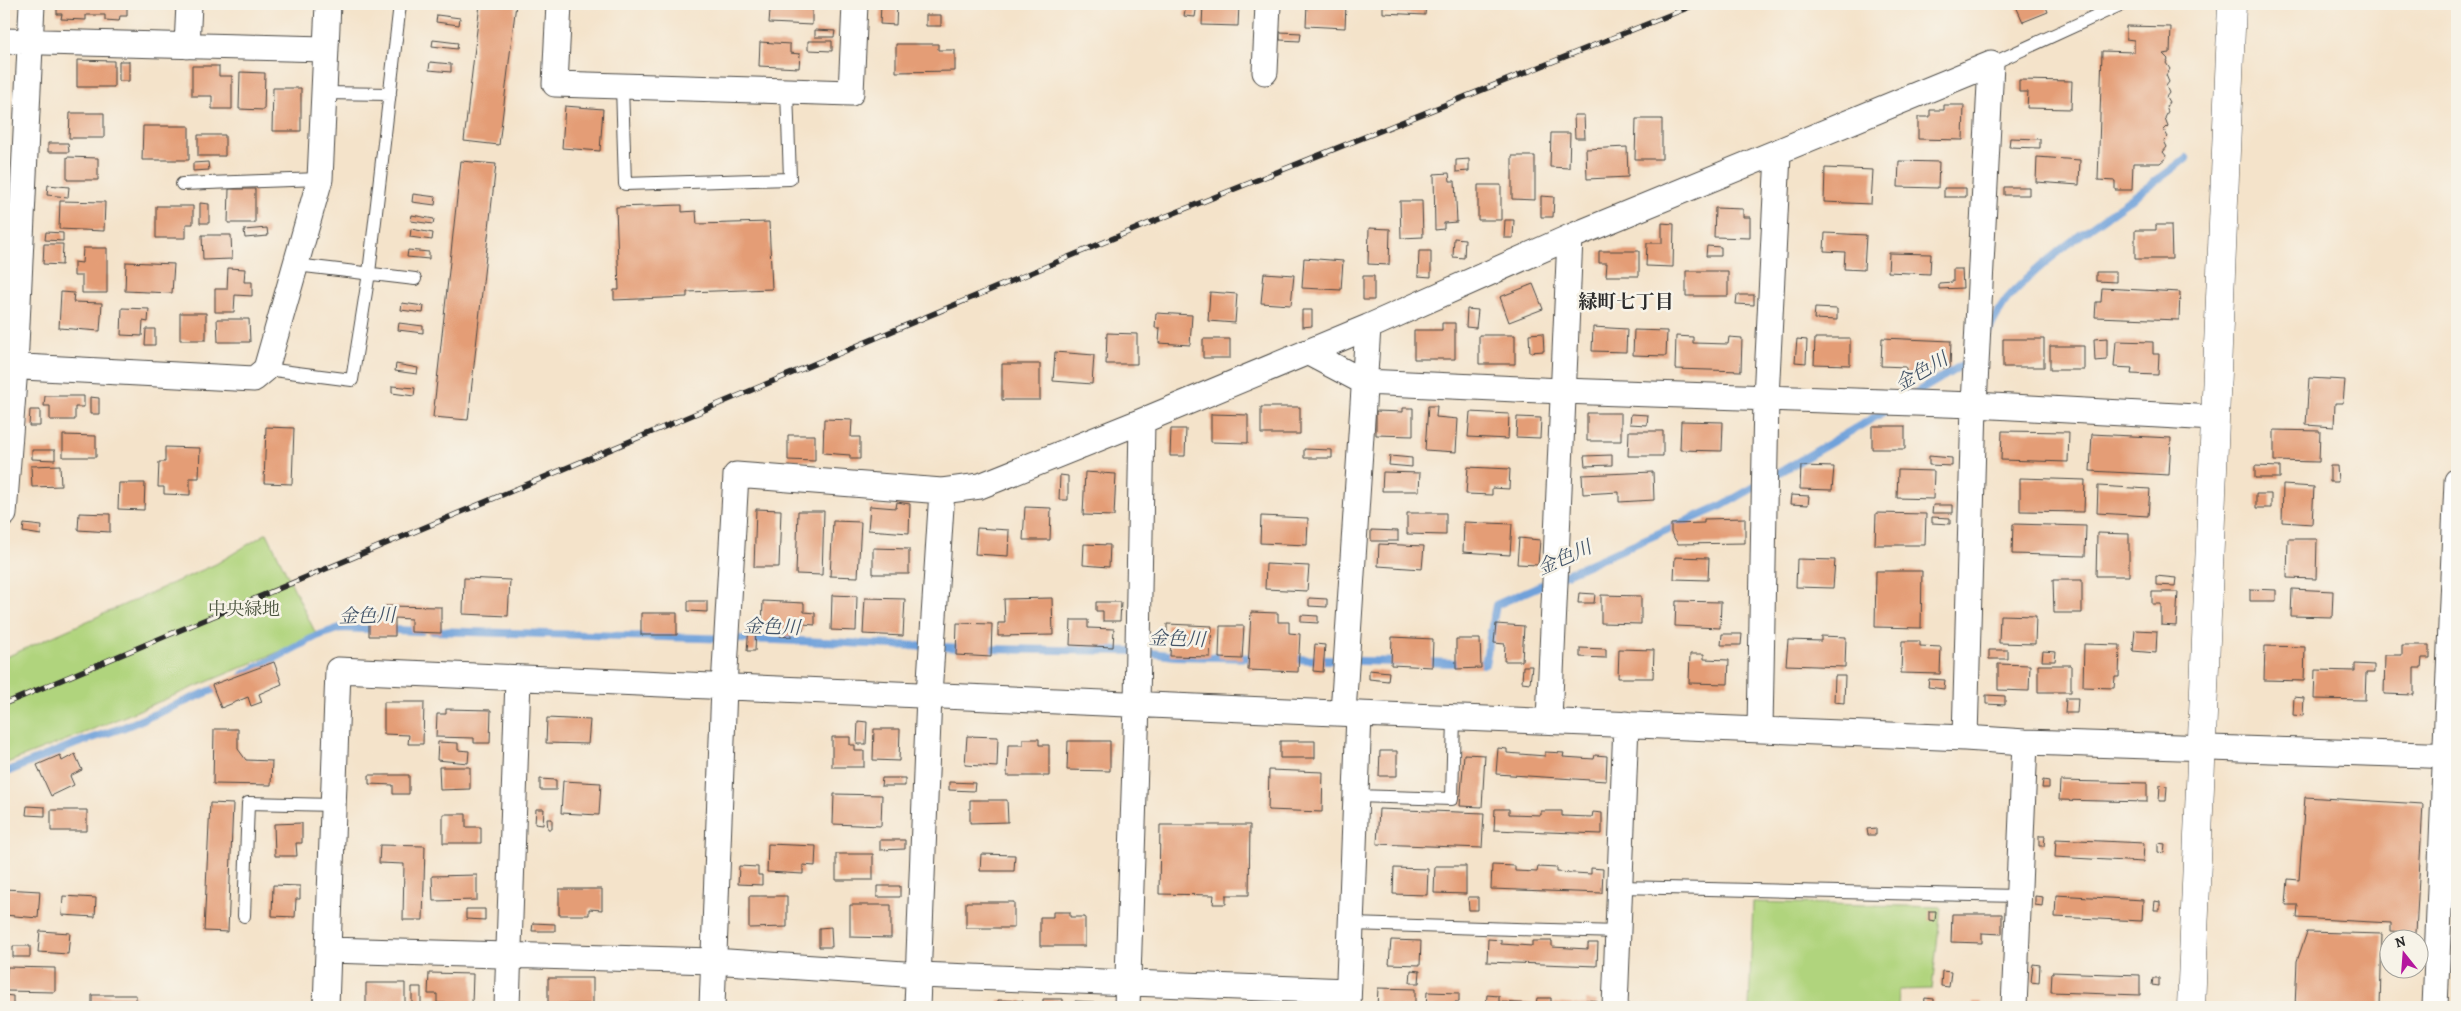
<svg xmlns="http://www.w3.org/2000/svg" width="2461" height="1011" font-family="Alegreya,'Noto Serif JP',serif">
<rect width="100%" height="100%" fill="#f7f3e8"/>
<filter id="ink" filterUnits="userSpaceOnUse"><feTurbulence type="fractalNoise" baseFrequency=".02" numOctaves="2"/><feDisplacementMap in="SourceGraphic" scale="10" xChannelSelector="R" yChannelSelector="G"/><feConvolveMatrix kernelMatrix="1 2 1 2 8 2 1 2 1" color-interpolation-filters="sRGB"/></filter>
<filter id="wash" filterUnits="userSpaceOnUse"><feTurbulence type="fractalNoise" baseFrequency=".0096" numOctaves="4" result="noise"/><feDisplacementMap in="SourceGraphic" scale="20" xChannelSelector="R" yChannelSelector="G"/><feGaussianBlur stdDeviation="1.12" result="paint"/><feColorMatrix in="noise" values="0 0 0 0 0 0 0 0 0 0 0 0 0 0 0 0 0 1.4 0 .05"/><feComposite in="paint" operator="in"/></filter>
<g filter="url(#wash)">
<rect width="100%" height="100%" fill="#f4e3ca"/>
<path fill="#b0d47d" stroke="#6e8054" d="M267,533l50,103 -240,100 -73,28v-106l212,-94z
M1753,902l188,5 -9,82 -33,1 -1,17h-149z"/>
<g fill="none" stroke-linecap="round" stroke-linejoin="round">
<path stroke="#6fa1da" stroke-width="8" d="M1986,335c7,-11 13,-26 21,-36 52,-57 120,-93 179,-141
M1912,395l59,-35
M1770,478l117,-68
M433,631l343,9 190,8
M982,649l154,2 39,5 83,2
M1289,659l111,3
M1422,662l63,2 11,-59 227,-100 37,-21
M243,675l74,-39 23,-8 81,3
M4,773l71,-29 47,-16 100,-42"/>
</g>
<g id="blocks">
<path fill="#e49d76" d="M57,4h70v12h-7l-1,5 -14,-1v-5h-19v5l-25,-1 1,-5h-5z
M480,4h36l-17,141 -35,-4z
M775,4h37v21l-43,-2 1,-13h5z
M881,4h16l-1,21 -16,-1z
M904,4h36v2l-36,-1z
M1186,4h11l-2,13 -11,-1z
M1203,4h36l-1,22 -36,-1z
M1307,4h39l-1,24 -39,-2z
M1383,4h43l-1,11 -42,-2z
M2015,4h30l3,8 -25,10z
M437,15l23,3 -1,7 -23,-3z
M926,15h15v11h-15z
M2126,26l45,1 -1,26 -7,1 5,5 -2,4 4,6 -4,6 3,7 -3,4 3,7 -3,4 3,5 -3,5 2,5 -3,6 3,8 -4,4 4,7 -4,4 3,6 -4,5 4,5 -7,6h-27l-1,27h-17v-9l-17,-1 4,-129 32,1v-12l-8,-1z
M815,30l20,1 -1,6h-19z
M1280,32l21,1 -1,8 -20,-1z
M433,40l25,3 -1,6 -25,-3z
M808,41h24v10l-24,-1z
M760,42l30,2v9l10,1 -1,14 -40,-2z
M896,44h42v6h17v21l-59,1z
M77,60l37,1v26h-37z
M119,61h10v20h-10z
M430,62l21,2v8l-22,-2z
M192,66h27v10h13v33h-20v-13h-20z
M240,72l25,1 -1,37 -25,-1z
M2019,80l53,1 -1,28 -44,-1 1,-16h-9z
M273,88h28v43h-29z
M1944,105h20l-1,35 -45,-1v-22h12v-7h14z
M565,106l38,3 -3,42 -38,-3z
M70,113h34v25h-35z
M1574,115h10l1,23h-10z
M1636,119h26v40h-27z
M143,126h46v34h-47z
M1551,133h19l-1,35 -19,-1z
M198,135h27v21h-27z
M2010,138l30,1v9l-31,-1z
M48,143h20l1,9h-21z
M1627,147l1,30 -41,2 -1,-30z
M1512,156h23v44l-23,-1z
M67,157l31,1v22h-31z
M2037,157l43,3 -1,25 -43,-3z
M1469,159v12l-13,1v-12z
M461,161l35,3 -28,256 -35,-3z
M1899,161l40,1 -1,26 -40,-1z
M208,162l1,8 -16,1v-8z
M1825,168l48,2 -2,34 -47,-2z
M1449,173l1,8h5l2,41 -13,1v6l-9,1 -1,-56z
M48,185l21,2 -1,10 -21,-2z
M1478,185h23v35h-23z
M2004,187h25v8h-25z
M1944,188h22v9h-22z
M229,189h26v34h-27z
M413,194l23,3 -1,8 -23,-3z
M1541,196l13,1 -1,20h-12z
M60,201l45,1 -1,29 -45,-2z
M1400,201h22l1,36 -22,1z
M200,203l9,1v19h-9z
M682,205v7l14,-1 1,13 72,-2 3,67 -85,3v5l-73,3v-10h5l-3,-83z
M156,206h37v18h-7v14h-30z
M1715,208l28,1v8h7v21l-36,-1z
M412,215l22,4 -1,5 -22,-3z
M1505,220h9l-1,18h-9z
M1662,223l12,1 -1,43 -27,-1 1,-23h15z
M2156,225h15l1,34h-37v-29h21z
M267,228l1,8 -23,2 -1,-8z
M1369,228l21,1 -1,36 -21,-1z
M411,229l22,4 -1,7 -22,-3z
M46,232l17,1v8l-18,-1z
M1825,233l41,2 -2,35 -20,-1 1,-17 -21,-1z
M202,235h29l1,24 -29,1z
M1454,238l11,1 -1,19 -11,-1z
M44,244h19l-1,21 -19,-1z
M1707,246l14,1v9h-15z
M83,248h24v45h-25v-17h-8v-14l8,1z
M408,250l21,2v7l-22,-2z
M1419,251h12v26l-13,-1z
M1599,251h40v25h-33l1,-13h-8z
M1889,253l42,1 -1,20 -42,-2z
M1304,258l39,3 -2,29 -39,-2z
M126,262l48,2 -2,29 -47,-2z
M228,268l17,1 -1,13h8v14l-17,-1 -1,17h-19v-23h12z
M1953,269h9l1,19 -24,1v-6l14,-1z
M1686,271h42v25h-42z
M2096,272h20v10l-20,-1z
M1264,273l30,2 -3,30 -30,-2z
M1363,276h11v24h-11z
M1533,284l10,25 -34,13 -9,-25z
M2102,288l78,4 -1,28 -84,-3 1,-15h5z
M61,292l13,1 -1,9 29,1 -2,28 -41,-3z
M1210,292l27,2 -2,29 -27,-2z
M1737,295h17v10l-18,-1z
M402,303l22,3 -1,7 -22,-3z
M122,308l27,1 -1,13 -5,-1 -1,15 -21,-1z
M1815,308l22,1v11l-23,-1z
M1467,309l11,1 -2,18 -10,-1z
M1302,310h10v16l-10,1z
M180,313h26v27h-26z
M1156,313l36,2 -2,30 -31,-2 1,-15h-5z
M217,319h32l1,23h-32z
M399,323l24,3v7l-25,-3z
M1442,323h13v36h-41v-29h28z
M1593,327l34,2 -1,23 -34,-1z
M146,329h9v16h-10z
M1634,330l33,1 -1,25 -33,-1z
M1107,333l30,1v30h-31z
M1543,333l1,18 -14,1 -1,-18z
M1479,335h36v29h-36z
M1676,336l17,1v6l35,1 1,-7 13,1 -1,33 -66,-2z
M1815,338h35v27l-36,-1z
M1882,338l69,3 -1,27 -29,-1v9h-15v-9l-25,-1z
M2107,338v22l-12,1 -1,-22z
M1203,339h27v19h-27z
M1797,339l10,1 -1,23 -11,-1z
M2003,339h41v28h-41z
M2116,341l37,1v12h6l-1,21 -27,-1 1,-6 -18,-1z
M2050,346h34v24h-34z
M1055,352l39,3 -2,29 -39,-3z
M396,364l22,4 -1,6 -22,-3z
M1002,364h38v36h-38z
M2309,378l36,2 -2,23h-8l-1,24 -28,-2z
M392,386l23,2 -1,8 -22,-3z
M45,396h39v11h-9v13h-25v-14h-6z
M90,397l9,1v16h-9z
M1428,406h9l-1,11 22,2 -2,33 -31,-2z
M1261,407h39v27h-39z
M1403,408h10v28l-37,-1v-24l27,1z
M30,410h10v16h-11z
M1470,412l39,2 -1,25 -40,-2z
M1587,413h34v28h-34z
M1211,414l37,1v28l-37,-1z
M1631,414l17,1 -1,10 -17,-1z
M1517,417l24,1 -1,20 -24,-1z
M824,419l28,1 -1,17h9v22h-10v-4l-27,-2z
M1681,421l42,1 -1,29 -42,-1z
M1872,426h33v23h-33z
M266,427l28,1 -2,56 -28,-1z
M1171,429h15l-1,27h-15z
M2274,430l46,1 -1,31 -45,-1z
M1629,431h34v25h-35z
M2002,431l67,1 -1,30 -67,-2z
M2092,434l79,4 -2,37 -79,-4z
M63,435l33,1v21h-33z
M788,435h27v26l-27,-1z
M165,447l35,1 -1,30h-9v17l-26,-1v-7h-6l1,-25h6z
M1304,449l28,1v8h-28z
M32,450h23v10l-23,-1z
M1612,455v10l-27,1 -1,-10z
M1390,456l22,2v9l-23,-2z
M1929,456l23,2v8l-23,-1z
M60,465l1,21 -29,1 -1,-21z
M1801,466l33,1 -2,23 -32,-1z
M2255,466l25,1v11h-25z
M2330,466h7l1,16h-8z
M1468,467l42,2 -1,20 -17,-1v7l-26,-1z
M1898,470l36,1 -1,28 -36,-1z
M1085,472l31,2 -2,42 -31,-1z
M1383,472l37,1 -1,18h-37z
M1653,472l1,28 -35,2v-10l-36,2 -1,-19z
M1060,475l8,1v24h-9z
M2020,478l65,2 -1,32 -64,-1z
M119,483h26l-1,27 -26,-1z
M2283,485l31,2 -2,37 -30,-2z
M2098,486l52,3 -2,27 -51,-3z
M2256,494h15v14h-15z
M1791,495l18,1 -1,9 -18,-1z
M897,502l13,2 -1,29 -41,-3 2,-24 26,2z
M1933,505h20v8h-21z
M1025,507l26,1 -1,32h-27z
M756,509l25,1 -2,57h-25z
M798,511h26l-2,64 -26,-1z
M79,513l31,1v18l-32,-2z
M1407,513h39v22l-39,-1z
M1876,513l50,1 -1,31h-50z
M1261,516l47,2 -1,27 -47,-2z
M1932,517l18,1v6l-18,-1z
M1745,518v25l-67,1 -7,-11v-9l33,-1v-4z
M833,521l28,1 -3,55 -28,-1z
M1464,522l48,2 -2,31 -47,-3z
M24,524l18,2 -1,9 -18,-3z
M2013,524l73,2 -1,30 -73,-2z
M977,528l32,2 -1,26 -33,-2z
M1371,530l27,1v10h-27z
M2097,533l32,1v42h-33z
M1519,538l21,2 -2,25 -21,-1z
M2288,539h29l-1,40 -29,-1z
M1084,544l26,1 -1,22 -26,-2z
M1379,544l45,2 -2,23 -44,-3z
M873,548l36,1v25h-36z
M1675,557l34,1 -1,22 -34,-1z
M1797,559l38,1 -2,28 -37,-1z
M1266,564l43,2 -2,25 -42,-2z
M1876,571h46l-1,57 -46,-1z
M2156,576l20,2 -1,8 -19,-1z
M464,578l46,2 -2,36 -45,-2z
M2053,580h29v33h-28z
M2250,589l26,1v11h-26z
M2292,589l41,2 -1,26 -41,-1z
M2152,592h26l-2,34 -15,-1v-21h-9z
M1579,593l16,1 -1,9h-16z
M832,595l25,1 -1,35 -25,-1z
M1601,595l40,1v28l-40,-1z
M865,598l40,1 -2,37 -40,-2z
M1052,598l1,37 -55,1v-13h7l-1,-24z
M1309,598l18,1v8l-18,-1z
M688,601h19v11l-19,-1z
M763,601l41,2v9l11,1v12l-12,-1v7h-12v6l-11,-1v-6l-18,-1z
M1676,601l45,1 -1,26 -45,-2z
M1096,602h25l-1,19h-17v-10h-7z
M385,606l56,1v26l-30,-1v-13l-16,-1v18h-26v-19h16z
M1251,612l27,1v9h11v11l11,1 -2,38 -50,-2z
M641,613h36v22h-36z
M1301,615l17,1v7l-17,-1z
M2000,615l36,1 -1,28 -36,-1z
M1071,620h17v8l26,1 -1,18 -43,-2z
M957,623l35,1 -1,33 -35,-2z
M1167,624l45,2 -2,31 -40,-1 1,-17h-4z
M1496,624l28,2 -2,35h-18l1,-17 -11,-1z
M1220,626h24l-2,33 -23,-1z
M749,627h7l-1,24h-8z
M2135,630l22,1 -1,22 -23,-2z
M1722,634h20l-1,11h-20z
M1821,636l25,1 -1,30 -59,-2 2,-25 33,1z
M1392,637l41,2 -1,28 -41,-2z
M1456,639h24l1,29 -25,1z
M1902,641h18v5l21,1 -1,27 -39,-1z
M1315,644l10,1 -2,27 -10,-1z
M2084,644l36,1 -1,32h-4l-1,11 -31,-1z
M2402,645h28v13h-8l-1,10h-7v27l-30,-1 1,-39h17z
M2265,646l40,1 -1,34 -40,-1z
M1580,648l26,1v9l-26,-1z
M1619,649l35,1 -1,28h-35z
M1989,650h19v9h-19z
M2043,651l13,1 -1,9h-13z
M1690,654h14v5l25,1 -1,24 -39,-1z
M274,662l8,22 -23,10 3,8 -11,4 -3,-9 -27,11 -9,-23z
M1998,664l32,1 -1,26 -31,-1z
M2355,664l19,1v8h-8l-1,27 -51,-1 1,-29 40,1z
M2038,665h33v27h-33z
M1523,666h9l-2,17 -8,-1z
M1369,670l20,2 -1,9 -19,-2z
M1835,676h10l-1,27 -10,-1z
M1929,679l16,1 -1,9 -16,-2z
M1986,695l19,1v9l-19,-1z
M2294,697l10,1 -1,18 -10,-1z
M2066,698h12l-1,15h-12z
M384,702h40l-1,42h-15l1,-9 -25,-1z
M446,709l45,1 -1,33h-16v-5l-38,-1 1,-23h9z
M547,718l43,2 -2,24 -42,-1z
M858,721l9,1 -1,22h-9z
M214,729h24v20l8,11 26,1 -1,24 -58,-1z
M874,729h26l-1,32 -26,-1z
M967,736l31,1 -1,30 -32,-2z
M832,737h18v8h5v6h9v16h-32z
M1023,739h16v6h10v31h-42l1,-31h15z
M1068,741h42v30l-43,-1z
M1280,741h35v17h-35z
M438,742l20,1v7l11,1 -1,12 -31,-3z
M1498,748l9,1v4l38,3v-4l19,1 -1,4 31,2 1,-4 12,1 -1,25 -110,-7z
M1380,751h17v25h-18z
M75,754l7,16 -12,6 4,9 -23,11 -14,-31 23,-10 2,6z
M1464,754l21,1 -3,52 -22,-1z
M439,767h31v22l-30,1z
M1269,770l54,2 -1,40 -54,-2z
M369,775h40v19h-16v-9l-24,-1z
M882,778h23v8h-24z
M540,779l16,1v10h-16z
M2043,780l6,1v7h-7z
M563,781l38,2 -2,32 -38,-2z
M2060,781l87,2v19l-88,-2z
M949,782l26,1 -1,8 -25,-1z
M2160,785l7,1 -1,15h-7z
M834,794l48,1 -1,31 -48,-2z
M2305,797l118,7 -7,129 -25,-2v-8l-94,-5 1,-13h-12l2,-26 11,1z
M970,800h37l1,22 -38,1z
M210,803l23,1 -5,128 -24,-1z
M27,806l18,1v9l-19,-1z
M536,809h8l-1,16 -8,-1z
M1379,809l105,4 -2,35 -105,-4z
M1495,809h14v5l32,1v-4h21v5l30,1 1,-5 9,1v21l-108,-4z
M51,810h36v21h-36z
M443,814h23v13h15v16h-38z
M547,819h5v10h-4z
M302,823v20h-6l1,13h-22l-1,-32z
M1160,825h90l-1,70h-23v9h-13l1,-9 -55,-1z
M1876,828v7h-8l-1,-6z
M2039,836h6l-1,10h-5z
M2056,839l88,4 -1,19 -88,-5z
M880,840h25v9l-25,1z
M2158,843l7,1 -1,9 -6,-1z
M768,844l48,2 -1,20 -12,-1v9l-36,-2z
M380,845l45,1 -2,74h-20l1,-56 -25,-1z
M836,854h37v26h-37z
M981,854l34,1 -1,16h-34z
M1492,865l23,1v5l22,1 1,-5 19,1v4l34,2v-6l12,1 -1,24 -111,-4z
M739,866l19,1v8h4v10l-24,-1z
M1435,866h31v28l-32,-1z
M1394,868l34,1 -1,26 -34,-1z
M477,875v25l-44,1 -1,-25z
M273,885l27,1v13h-4l-1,18 -23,-1z
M877,886h23v11h-23z
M4,889l36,2 -2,27 -34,-3z
M559,889h43v21l-13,-1v6h-30z
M2056,895l87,5 -1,21 -87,-4z
M63,896l33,2 -1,19 -33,-2z
M749,896h38v31l-38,1z
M2035,896l8,1 -1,9 -7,-1z
M1468,897h10v13h-9z
M2155,901l5,1v8h-6z
M966,902h48v26h-48z
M850,905h41v33l-41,-1z
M466,909h19v11l-19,-1z
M1929,911h7l-1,10 -6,-1z
M1053,912h17v5h15v29h-45v-29h13z
M1952,914h50v20l-20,-1v10l-31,-1z
M533,923l22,1v7h-23z
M831,927l1,20h-13v-19z
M40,931l30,2 -2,21 -30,-2z
M2307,932l75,2 -2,73h-85l2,-46z
M4,939h3l-1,19h-2z
M1488,939l13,1v4l31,2v-5h20v6l36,2v-6h10l-1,23 -110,-4z
M1391,940l30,1 -1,24 -31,-1z
M13,946h17v11h-17z
M2033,964l7,1 -1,18 -8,-1z
M7,967l48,1v24l-49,-1z
M1411,970l9,1 -1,12h-9z
M1942,971l9,1 -2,15 -8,-1z
M2052,972l88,3v20l-89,-3z
M429,973l44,1 -1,30 -35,-1v-9h-9z
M548,978h45v26h-45z
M2153,978h6v8l-7,-1z
M366,983h39v24h-39z
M412,987h9v17l-9,1z
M1378,988l37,1v18h-38z
M1427,992l32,1v9h-4v5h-29z
M4,995l9,1v9l-9,-1z
M92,995h44v12h-44z
M1487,995l12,1v6l37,2 1,-6h14v5l35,2v-5l11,1 -1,6h-110z
M1925,998l9,1v7l-10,-1z
M1043,999h20v8h-20z
M998,1000l25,1v6h-25z
M1075,1001l19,1v5h-20z
M1972,1002h9l-1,5h-8z
M830,1003l55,2v2h-55z"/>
</g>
</g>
<g filter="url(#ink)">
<use href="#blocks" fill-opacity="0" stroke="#494743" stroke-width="1"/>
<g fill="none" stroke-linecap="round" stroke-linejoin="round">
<g stroke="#494743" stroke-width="14">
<path id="lane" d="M1991,64l131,-60
M622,86l3,98 165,-5 -3,-88
M323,93l67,1
M182,184l138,-5
M296,265l119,14
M266,369l86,11 17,-107 31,-269
M1356,796l96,3 2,-82
M1620,887l398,9
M244,916l4,-113 86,2
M1351,924l267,8"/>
</g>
<g stroke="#494743" stroke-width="27">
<path id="street" d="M559,4l-4,80 296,9 4,-89
M4,41l321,8
M187,46l2,-42
M1265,72l3,-68
M1307,352l57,30 198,9 412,14 240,13
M4,366l250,13 12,-10 54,-190 8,-175
M4,514l11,-147 17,-363
M1343,713l25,-386
M1549,720l21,-483
M1760,729l6,-331 12,-244
M328,950l385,11 206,14 429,16
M1348,1006l11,-292
M326,1007l12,-337 1021,44 606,24 60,4 432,14
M507,1007l11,-328
M712,1007l12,-320 12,-212 206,16 38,-5 162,-65 226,-94 202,-90 421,-173 -17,341 -9,333
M917,1007l12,-312 13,-204
M1127,1007l10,-303 5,-283
M1615,1007l11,-283
M2014,1007l11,-265
M2435,1007l22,-526"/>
</g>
<g stroke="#494743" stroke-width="29">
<path id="secondary" d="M2191,1007l41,-1003"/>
</g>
<use href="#lane" stroke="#fff" stroke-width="12"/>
<use href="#street" stroke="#fff" stroke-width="25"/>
<use href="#secondary" stroke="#fff" stroke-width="28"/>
<g stroke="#2b2b2b" stroke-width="5.5">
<path id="rail" d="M4,704l1148,-482 545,-218"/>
</g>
<use href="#rail" stroke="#f7f3e8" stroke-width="4" stroke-dasharray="11" stroke-linecap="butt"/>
</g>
</g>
<g text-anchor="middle" stroke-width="5" stroke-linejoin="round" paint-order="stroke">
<g font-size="18" fill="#4c5540" stroke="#f7f3e8">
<text x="244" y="615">中央緑地</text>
</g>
<g font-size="19" font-weight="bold" fill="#2b2b2b" stroke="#f7f3e8">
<text x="1626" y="308">緑町七丁目</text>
</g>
<g font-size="19" font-style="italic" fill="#435468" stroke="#f7f3e8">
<text transform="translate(1921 371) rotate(-30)" y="7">金色川</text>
<text transform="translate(1564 557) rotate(-24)" y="7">金色川</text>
<text transform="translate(367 615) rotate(-1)" y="7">金色川</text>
<text transform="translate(772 626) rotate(2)" y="7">金色川</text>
<text transform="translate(1177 638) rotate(2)" y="7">金色川</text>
</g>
</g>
<rect width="2461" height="1011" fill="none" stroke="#f7f3e8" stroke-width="20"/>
<g transform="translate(2404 954) rotate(343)"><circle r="24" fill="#f7f3e8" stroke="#a5a39c"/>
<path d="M0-4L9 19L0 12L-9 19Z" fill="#b5179e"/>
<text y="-8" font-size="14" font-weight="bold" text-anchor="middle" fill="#2b2b2b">N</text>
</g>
</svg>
